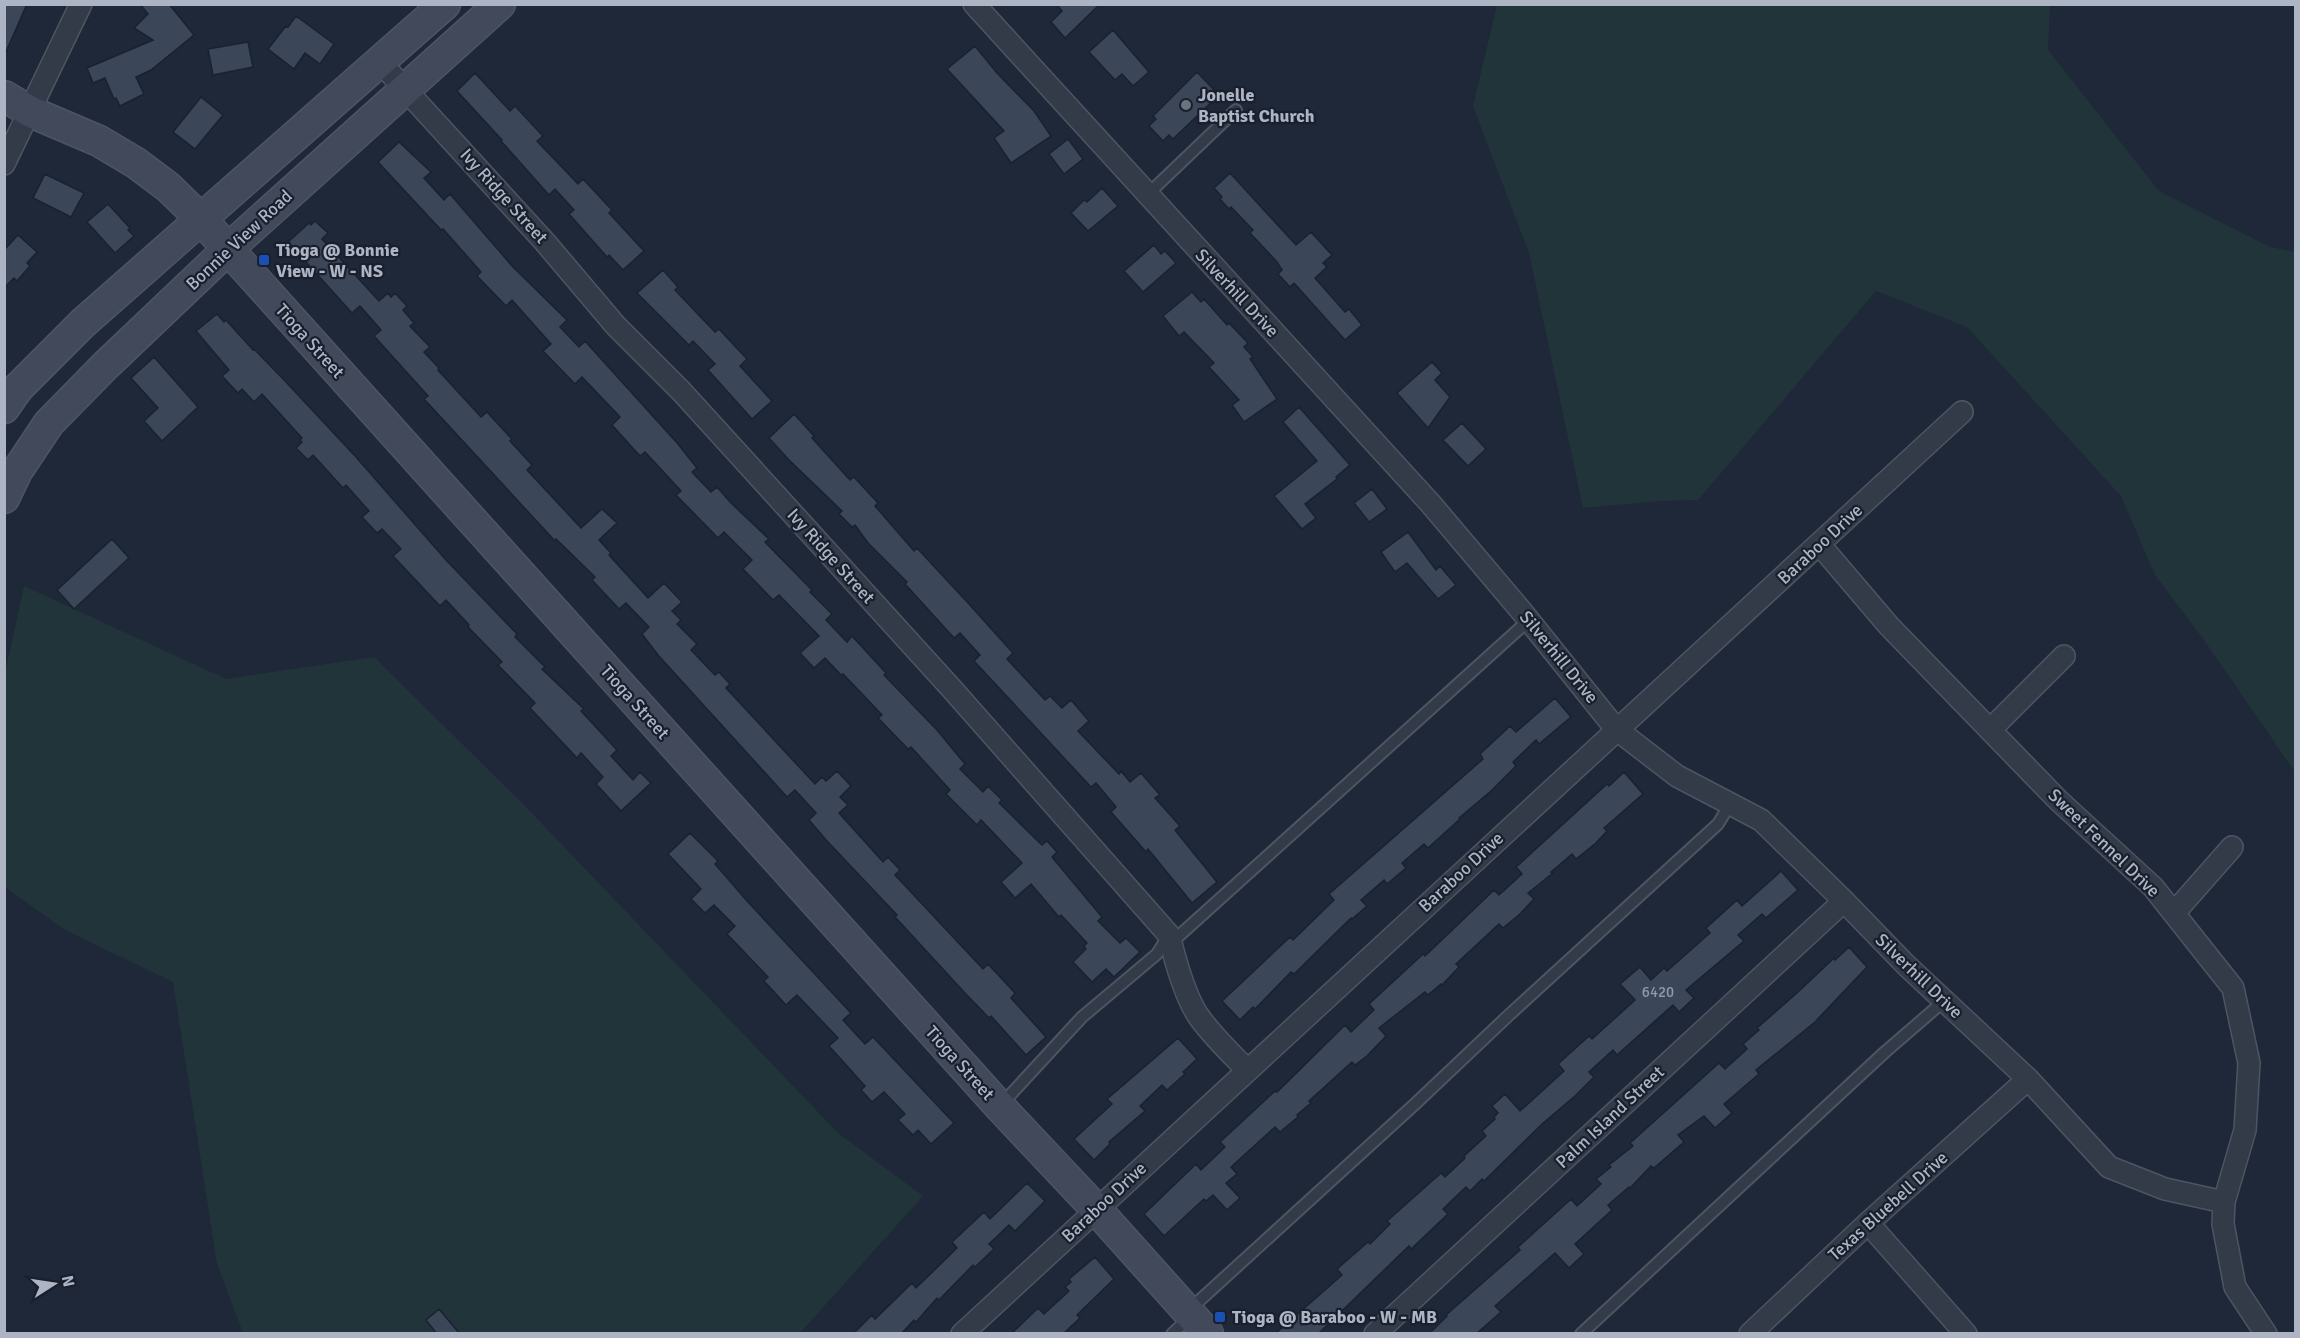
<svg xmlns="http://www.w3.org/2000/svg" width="2300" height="1338" font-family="Signika,sans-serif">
<rect width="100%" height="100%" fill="#1f2838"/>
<path fill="#213439" d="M1497,5h553l-2,45 111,141 111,56 25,5v520l-91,-132 -49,-65 -34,-79 -154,-169 -91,-36 -178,209 -38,1 -77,7 -54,-255 -56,-147z
M24,586l202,93 148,-22 149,147 315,329 85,63 -123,137h-557l-26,-69 -44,-282 -108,-52 -60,-43v-214z"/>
<path fill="#3b4658" stroke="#1a212f" stroke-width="1.5" d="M4,4h23l-22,50h-1z
M140,4h29l25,31 -43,35 -15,7 8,17 -24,12 -4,-8 -2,1 -9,-21 -12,5 -6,-15 66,-28 -19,-12 14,-14z
M1056,4h44l-35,34 -14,-16 11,-11z
M296,16l38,28 -14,20 -15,-11 -11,16 -26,-20 18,-23 2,1z
M1113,30l36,42 -16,14 -11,-12 -7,6 -26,-28z
M248,42l5,25 -40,8 -5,-26z
M975,46l22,27 37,38 17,25 -40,27 -17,-25 10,-7 -57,-62z
M1197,72l22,23 -46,44 -4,-4 -6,6 -14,-15 7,-7 -3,-3z
M475,73l35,38 5,-5 28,30 -6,5 41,43 5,-5 29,31 -3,3 35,38 -21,19 -14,-15 -2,2 -38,-43 5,-4 -19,-21 -6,6 -48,-54 1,-1 -45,-49z
M201,97l22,18 -28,34 -22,-17z
M1068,139l15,20 -19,15 -15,-20z
M399,142l32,30 -7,6 20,22 6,-6 63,73 54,53 -7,7 19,20 6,-6 93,103 19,24 -5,4 19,20 6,-5 14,16 38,36 -4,3 47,48 -2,2 22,22 -6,6 21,22 5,-6 34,37 -2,2 53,55 28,34 -5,5 23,23 5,-6 14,14 -3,3 43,42 5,-4 10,11 -5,5 50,60 -4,4 22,22 6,-5 14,14 -26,25 -8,-8 -14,13 -19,-20 13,-13 -2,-3 3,-3 -26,-28 -2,2 -28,-33 -16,14 -14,-16 21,-19 -41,-43 -4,5 -31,-31 4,-4 -39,-43 -3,2 -30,-31 4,-3 -39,-41 -2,1 -16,-17 -11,10 -14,-15 19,-17 -40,-41 -6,5 -30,-31 9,-9 -28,-28 -6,6 -42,-43 5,-4 -36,-39 -5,4 -28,-31 8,-8 -38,-40 -7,7 -32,-33 8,-7 -39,-44 -6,6 -29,-30 4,-4 -38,-43 -2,1 -63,-68z
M1230,173l66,72 15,-13 21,23 -9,8 4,4 -12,11 30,34 4,-3 13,16 -17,15 -51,-57 -4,4 -12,-13 4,-4 -5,-8 -27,-29 3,-3 -22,-23 -2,2 -9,-10 2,-2 -8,-9z
M45,174l39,19 -13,24 -38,-19z
M1102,188l16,18 -30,25 -17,-18 13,-13 3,2z
M108,204l22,24 -2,2 6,6 -19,17 -28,-31z
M315,221l13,12 -6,6 57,62 9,-8 3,4 4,-4 12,13 -4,4 11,13 -4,3 20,21 -6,5 15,16 -1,2 43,47 6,-5 25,27 -2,2 22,24 -5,5 54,58 21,-19 15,14 -18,17 12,13 -2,2 39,43 16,-15 18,19 -10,9 9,9 -4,4 20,20 -6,6 24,25 4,-3 11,12 -4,4 89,96 7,-7 4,4 11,-10 14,15 -11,11 8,8 -9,8 44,49 5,-5 12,13 -5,5 88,94 5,-5 27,29 -4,5 35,39 -20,18 -35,-39 -2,2 -25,-26 -69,-75 2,-2 -70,-74 -18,-21 7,-7 -21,-23 -8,7 -129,-142 -16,-21 7,-7 -23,-24 -7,6 -27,-29 3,-3 -39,-38 -1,2 -131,-142 4,-3 -54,-60 7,-6 -21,-24 -8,7 -64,-71 21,-19 2,2z
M18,235l19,17 -10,11 3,3 -13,15 -3,-3 -10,10v-38z
M1154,245l7,9 4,-3 11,12 -33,29 -19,-21z
M663,270l15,17 -3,3 40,42 4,-3 28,30 -7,7 32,35 -20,18 -44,-49 7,-6 -22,-23 -4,4 -52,-52z
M1192,292l9,10 3,-3 23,26 2,-2 19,20 -4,4 9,10 -3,2 27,40 -33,23 -12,-17 7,-5 -30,-33 5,-4 -30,-31 -5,4 -16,-20z
M217,314l7,8 2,-2 27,30 1,-1 32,33 70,75 90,103 71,74 -2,3 30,30 -3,2 42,40 -3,2 36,39 -6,6 22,24 7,-8 11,11 -30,28 -25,-27 7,-7 -22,-24 -4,5 -47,-50 5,-5 -37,-38 4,-3 -34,-35 1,-2 -23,-25 -6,6 -47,-50 8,-7 -19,-20 -5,4 -15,-16 7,-6 -23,-26 -3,3 -30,-33 -5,5 -12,-12 6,-6 -2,-2 2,-2 -40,-44 -8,8 -12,-13 -4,4 -16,-17 7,-6 -33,-39z
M154,357l44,50 -36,34 -18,-20 14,-13 -27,-30z
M1432,362l10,11 -7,7 15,17 -22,31 -31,-35z
M1299,407l51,58 -14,12 1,2 -32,25 11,14 -14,11 -28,-33 43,-35 -34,-39z
M794,414l20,22 -2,2 38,42 4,-3 24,26 -3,3 39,45 3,-3 52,56 44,49 -6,6 38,41 5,-4 12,12 9,-8 18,21 -11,10 41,43 2,-3 9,11 11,-9 19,22 -5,3 25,28 -5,4 42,52 -25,21 -44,-54 -2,3 -35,-40 5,-5 -20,-24 -5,4 -117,-126 6,-6 -20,-22 -6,5 -49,-54 2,-2 -39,-39 -13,-18 -3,2 -13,-13 3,-3 -54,-52 -19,-21z
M1462,423l24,26 -18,17 -25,-26z
M1372,489l15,20 -18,13 -15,-19z
M1408,532l28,38 4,-4 16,19 -18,14 -31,-36 -12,9 -14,-20z
M112,539l17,19 -55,51 -17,-19z
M1555,698l16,19 -32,27 -3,-4 -23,22 3,4 -25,25 -32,27 1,1 -32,29 -4,-4 -22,19 4,5 -19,16 -3,-4 -23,20 6,6 -15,13 -1,-1 -57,56 -3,-2 -36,37 -2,-2 -13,13 -18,-19 68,-64 3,3 41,-40 -5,-6 154,-135 -3,-5 30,-28 6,6z
M1624,772l19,22 -39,34 3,3 -11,12 -20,16 -4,-5 -21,18 2,1 -25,20 6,6 -14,15 -17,14 -4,-4 -43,40 3,3 -17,18 -1,-1 -13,11 -3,-3 -46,36 7,8 -19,20 -12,9 -3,-3 -43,39 2,2 -14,12 1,2 -18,15 -5,-5 -44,40 6,7 -11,9 14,15 -13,12 -14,-15 -7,6 -2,-2 -40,37 -20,-22 52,-50 5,6 24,-23 -5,-5 55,-51 2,1 68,-67 6,7 23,-22 -5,-6 54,-50 2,2 69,-66 5,5 23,-21 -6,-7 91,-83 2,2z
M690,833l28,28 -3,3 33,38 103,111 -8,7 22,24 8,-7 81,86 -23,21 -13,-14 -5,5 -15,-15 7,-6 -21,-22 -12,10 -11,-12 4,-4 -36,-40 9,-8 -41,-43 -11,10 -22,-24 4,-4 -41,-43 8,-8 -21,-21 -9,8 -14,-14 10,-10 -33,-35z
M1781,871l17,19 -32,28 -4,-4 -24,21 6,6 -58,49 8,8 -15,14 -6,-7 -56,50 -4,-5 -24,22 5,5 -19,19 -33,28 -58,57 -2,-2 -12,12 -4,-4 -23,22 5,5 -37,35 -2,-3 -91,88h-43l67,-59 -5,-6 31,-27 2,2 20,-20 -3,-3 54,-48 4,4 20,-19 -1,-2 22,-20 -4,-5 13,-12 -1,-2 4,-4 -6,-7 13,-12 15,17 44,-40 -6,-7 31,-28 3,3 43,-39 -15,-16 20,-17 11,13 13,-12 3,3 43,-38 -4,-5 31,-28 5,6z
M1849,947l18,20 -52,55 -59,48 3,4 -35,30 8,9 -17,15 -11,-12 -26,19 6,7 -30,26 -3,-2 -21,22 -1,-1 -21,18 4,5 -37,34 9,10 -15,14 -14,-15 -60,53 6,6 -25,22h-47l18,-18 -1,-1 74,-65 -2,-3 53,-48 6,7 24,-22 -5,-5 15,-12 -2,-2 24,-19 -3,-3 89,-80 6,6 22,-20 -4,-5 16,-14 -2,-2 41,-36 36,-34 1,2z
M1178,1038l19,21 -14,13 2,2 -18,16 -5,-5 -22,21 5,5 -36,31 1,2 -16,16 -20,-21 38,-35 -5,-5z
M1027,1183l18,18 -30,30 -6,-6 -20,19 5,5 -19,18 -2,-2 -34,35 -2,-2 -21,24 -2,-2 -13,14h-48l19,-19 3,4 37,-36 4,5 41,-40 -5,-6 32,-30 6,7z
M1095,1257l19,22 -37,36 3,3 -17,16h-52l27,-26 6,6 25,-23 -4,-4 6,-5 -2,-3z
M439,1309l21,25h-23l-11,-14z"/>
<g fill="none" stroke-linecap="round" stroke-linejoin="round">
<g stroke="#4d5563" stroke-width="14">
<path id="lane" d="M1147,195l89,-85
M1171,943l358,-323
M1001,1105l81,-88 75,-63 12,-19
M1188,1311l227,-207 94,-89 209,-191 12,-20
M1172,1334l17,-16
M1581,1334l304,-282 59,-51"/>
</g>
<g stroke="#4d5563" stroke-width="24">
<path id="street" d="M974,4l456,499 93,110 93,116 61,47 84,44 83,81 62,64 122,114 81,88 56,22 59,13
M381,63l163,178 72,85 66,66 270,297 217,246c6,25 15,58 28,79 14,21 33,38 50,56
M4,164l77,-160
M1820,545l69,81 170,175 94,86 80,101 16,75 -4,67 -21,72 -1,22 12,63 31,47
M1990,730l74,-74
M2174,913l58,-66
M1868,1223l98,111
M962,1334l1000,-922
M1375,1334l469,-433
M1750,1334l118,-111 160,-144"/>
</g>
<g stroke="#4d5563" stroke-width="33">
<path id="secondary" d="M4,96l27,16 68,29 37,22 32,24 33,32 799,888 96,102 112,125
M4,408l14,-20 65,-65 362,-319
M4,498l13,-27 32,-48 56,-57 123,-117 272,-245"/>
</g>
<use href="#lane" stroke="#333a48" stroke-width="10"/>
<use href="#street" stroke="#333a48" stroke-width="21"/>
<use href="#secondary" stroke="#41495b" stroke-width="30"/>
</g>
<circle fill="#6b7280" stroke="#191f2c" stroke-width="2" cx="1186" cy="105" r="6"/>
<g fill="#1a4fb4" stroke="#191f2c" stroke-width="2">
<rect x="258" y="254" width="12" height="12" rx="3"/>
<rect x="1214" y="1311" width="12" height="12" rx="3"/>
</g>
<g text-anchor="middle" stroke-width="4.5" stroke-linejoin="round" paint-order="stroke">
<g font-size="15" fill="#9099aa">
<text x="1658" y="997">6420</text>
</g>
<g font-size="18" font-weight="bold" fill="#adb5c5" stroke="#191f2c" text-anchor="start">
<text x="1198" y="101">Jonelle<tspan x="1198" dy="21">Baptist Church</tspan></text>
<text x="276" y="256">Tioga @ Bonnie<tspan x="276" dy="21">View - W - NS</tspan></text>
<text x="1232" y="1323">Tioga @ Baraboo - W - MB</text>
</g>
<g font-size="18" fill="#adb5c5" stroke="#191f2c">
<text transform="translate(504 196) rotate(48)" y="6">Ivy Ridge Street</text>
<text transform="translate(239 240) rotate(-43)" y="6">Bonnie View Road</text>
<text transform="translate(1237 293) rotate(47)" y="6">Silverhill Drive</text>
<text transform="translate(310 341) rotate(48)" y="6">Tioga Street</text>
<text transform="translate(1820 544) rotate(-43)" y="6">Baraboo Drive</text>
<text transform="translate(831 556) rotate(48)" y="6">Ivy Ridge Street</text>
<text transform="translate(1559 657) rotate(51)" y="6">Silverhill Drive</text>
<text transform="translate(635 702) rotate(48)" y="6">Tioga Street</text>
<text transform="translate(2104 843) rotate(44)" y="6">Sweet Fennel Drive</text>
<text transform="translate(1461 872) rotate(-43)" y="6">Baraboo Drive</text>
<text transform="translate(1919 976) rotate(44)" y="6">Silverhill Drive</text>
<text transform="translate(960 1063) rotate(48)" y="6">Tioga Street</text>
<text transform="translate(1610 1117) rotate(-43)" y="6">Palm Island Street</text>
<text transform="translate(1104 1202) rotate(-43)" y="6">Baraboo Drive</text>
<text transform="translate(1888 1206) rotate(-42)" y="6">Texas Bluebell Drive</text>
</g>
</g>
<rect width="2300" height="1338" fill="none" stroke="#adb5c5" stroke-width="12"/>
<g transform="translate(54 1284) rotate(78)" stroke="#191f2c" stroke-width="4.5" paint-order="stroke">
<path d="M0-4.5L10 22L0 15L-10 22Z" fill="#adb5c5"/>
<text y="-9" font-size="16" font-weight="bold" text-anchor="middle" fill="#adb5c5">N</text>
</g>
</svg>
